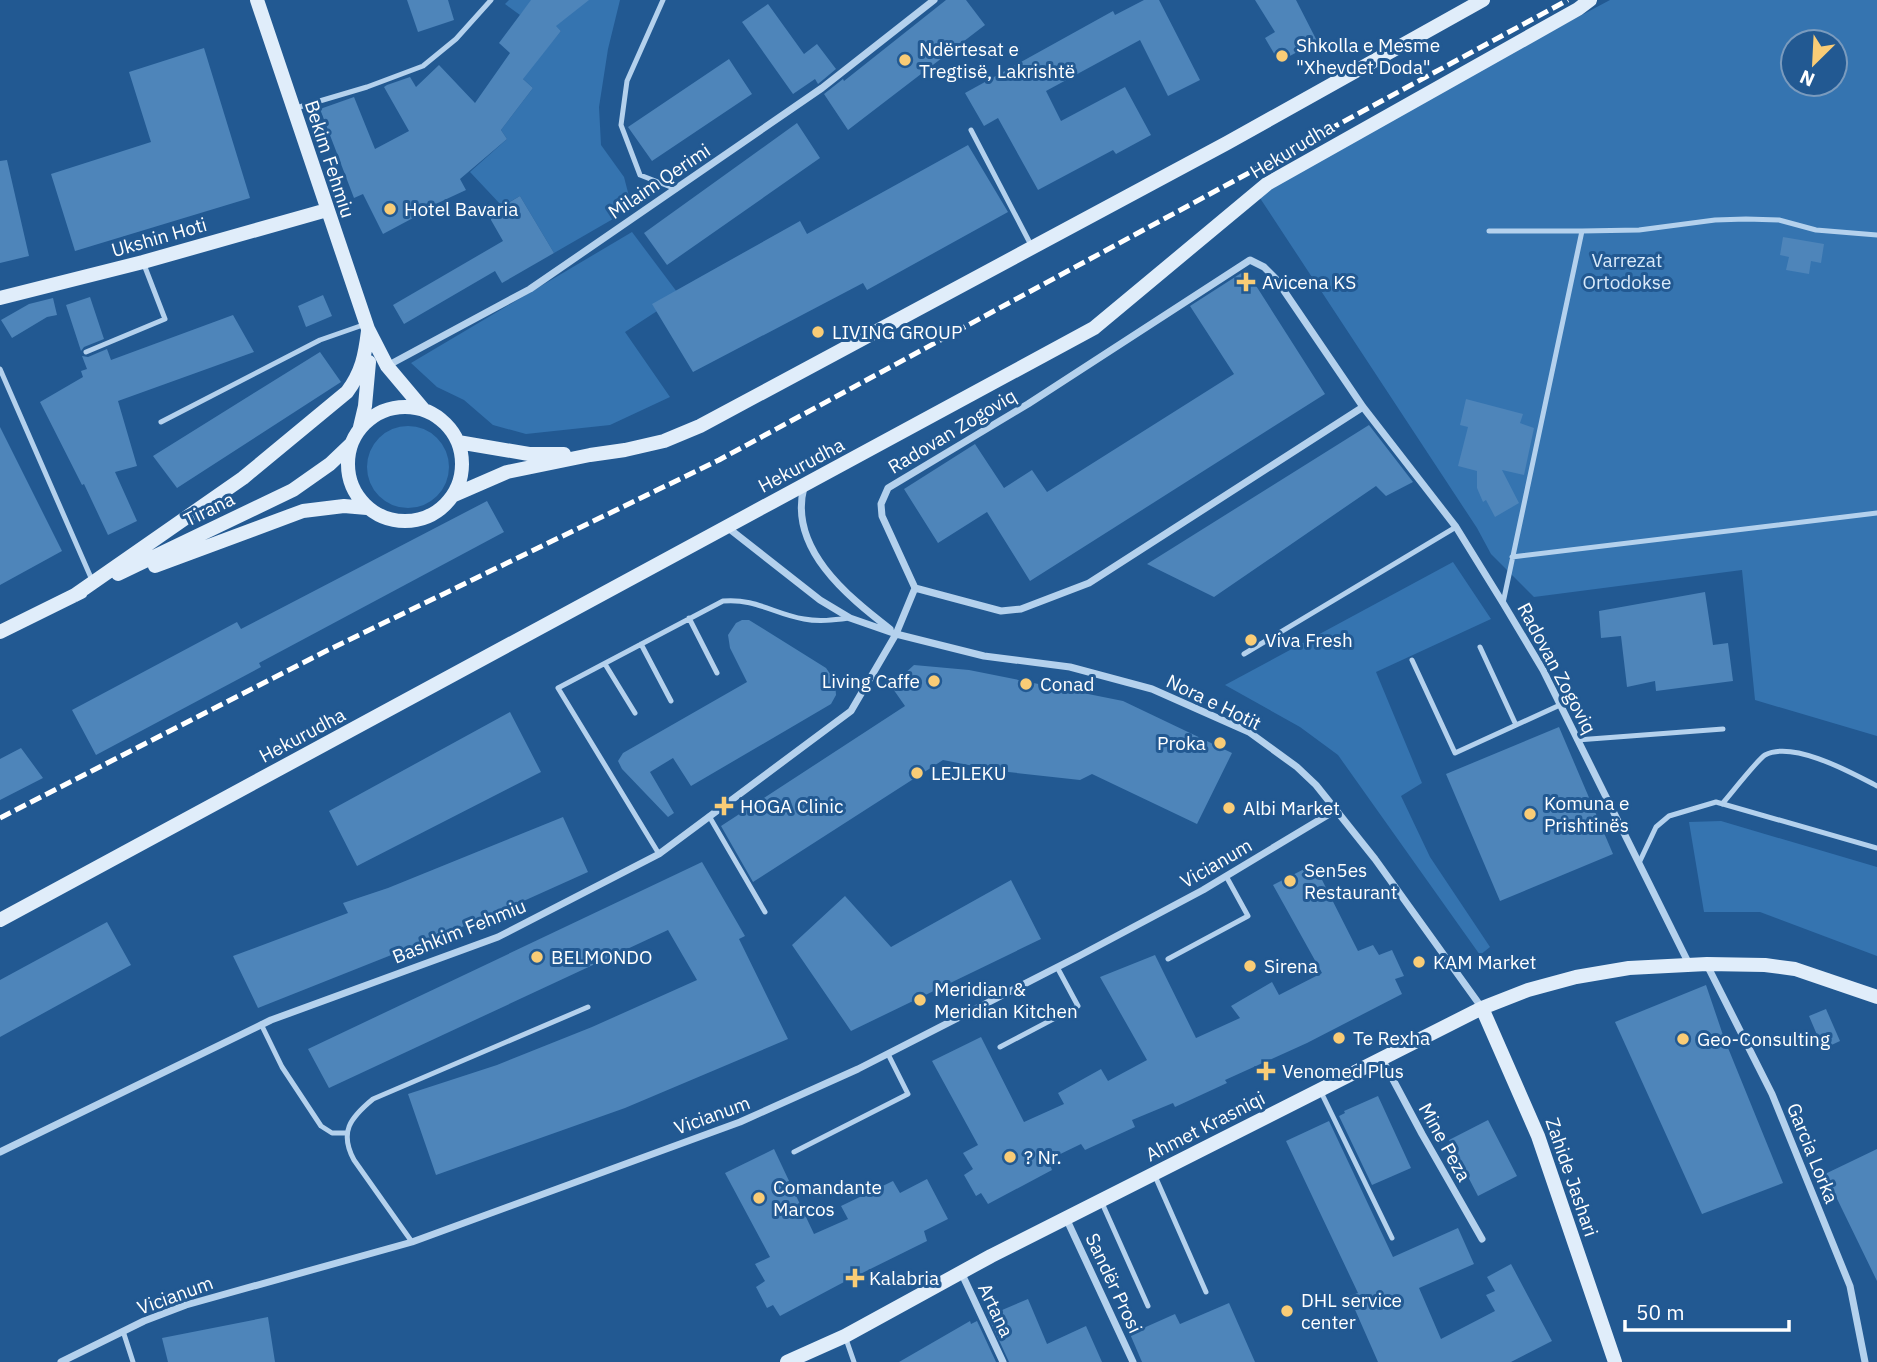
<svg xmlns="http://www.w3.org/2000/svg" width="1877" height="1362" font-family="'IBM Plex Sans',sans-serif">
<rect width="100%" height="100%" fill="#225992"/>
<path fill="#3574b0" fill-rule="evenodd" d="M509,0h111l-12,49 -9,58 2,38 23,32 8,31 -78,45 -34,-57 -18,10 -32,-34 37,-33 -6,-9 32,-42 -11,-10 39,-47 -31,-28 -10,12 -15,-11z
M1610,0h267v736l-122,-36 -13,-130 -208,27 -43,-43 -14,-26 -223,-339zM1793,42h42v42h-42z
M632,232l48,64 -55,36 45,65 -60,28 -84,9 -33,-9 -29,-25 -27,-13 -26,-24z
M367 467a41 41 0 1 1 82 0a41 41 0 1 1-82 0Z
M1453,562l38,57 -115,53 46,111 -21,13 29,61 60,90 -10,8 -142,-200 -38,-28 -75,-42z
M1721,821l156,46v89l-117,-44h-56l-15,-90z"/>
<path fill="#4e85ba" d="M407,0h41l6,20 -36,12z
M531,0h58l-33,26 5,5 -38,48 10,9 -32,42 6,9 -47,40 6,11 -54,25 1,3 -30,16 -20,-40 -9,4 -34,-89 34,-12 21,52 34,-18 -25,-44 3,-2 23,-8 6,10 23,-22 36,38 35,-50 -11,-10z
M946,0h20l19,25 -137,105 -24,-36 19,-15 1,2z
M1144,0h15l41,80 -32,16 -28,-56 -94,51 15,30 64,-34 26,48 -35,19 -3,-4 -75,40 -40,-72 -14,8 -19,-33 148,-82 2,4z
M1255,0h41l21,41 -38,21 -14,-24 10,-6z
M768,4l36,50 13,-10 19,25 -18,15 -3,-5 -22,15 -51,-72z
M204,48l46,150 -175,53 -24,-77 100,-32 -22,-70z
M729,59l23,35 -100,67 -24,-34z
M797,123l23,35 -153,107 -23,-32z
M968,145l40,67 -141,78 -4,-7 -170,89 -41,-68 148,-83 7,13z
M7,160l22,96 -29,7v-102z
M520,196l34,57 -52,30 -7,-12 -91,53 -11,-19 110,-64 -12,-21v-7z
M1783,237l41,7 -3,19 -10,-2 -2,13 -23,-4 3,-13 -9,-2z
M1246,270l79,124 -295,187 -43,-69 -49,31 -34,-54 71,-45 29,44 28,-18 15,22 187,-118 -44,-68z
M323,295l9,21 -26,11 -8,-21z
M90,297l14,42 -20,8 -3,4 -15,-46z
M53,298l4,17 -10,2 -35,21 -11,-18 28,-16z
M233,315l21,37 -136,49 19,65 -22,6 22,49 -29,14 -24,-51 -2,1 -42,-83 43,-25 -2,-6 6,-2 -5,-13 6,1 19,-8 4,11z
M320,352l21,30 -164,106 -24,-32z
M1466,399l57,15 -3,9 14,5 -10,47 -22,-5 17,33 -24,14 -9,-17 -3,2 -6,-14v-17l-19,-5 10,-39 -8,-2z
M1369,425l44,57 -27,14 -10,-10 -162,111 -67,-33z
M0,427l62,124 -62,34z
M487,501l17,31 -245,131 2,4 -165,88 -24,-45 165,-88 4,7z
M1705,592l8,53 15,-2 5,38 -77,10 -1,-10 -28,6 -6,-51 -20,2 -2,-27z
M742,620h7l77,48 9,13 1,14 -5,9 -140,82 -18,-28 -23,14 24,41 -6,4 -46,-48 -4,-8 5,-8 124,-71 -17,-34 -2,-13 8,-12z
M914,665l55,5 154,31 109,52 -35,71 -105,-50 -12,6 -81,-9 -56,-11 -190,122 -32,-56 184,-120 -14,-20z
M510,712l31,60 -184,94 -28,-55z
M1559,727l54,127 -113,47 -54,-127z
M21,748l22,30 -43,22v-41z
M563,817l25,55 -91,41 -239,95 -25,-52 115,-43 -5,-10 45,-15z
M702,862l43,74 -6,3 49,100 -163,69 -189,67 -28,-81 89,-29 95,-38 105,-47 -29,-50 -339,158 -21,-39z
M1314,864l44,87 15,-6 6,10 13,-5 12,26 -9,3 7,15 -95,49 -82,37 2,3 -52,24 -2,-4 -41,17 3,7 -50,23 -4,-6 -33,16 4,10 -64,34 -7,-11 -5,3 -12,-21 9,-6 -10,-16 15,-8 -46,-84 49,-24 43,85 40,-18 -6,-11 43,-24 7,12 39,-21 -47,-83 55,-22 41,83 44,-20 -9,-12 41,-24 7,13 43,-22 -49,-88z
M1011,880l30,59 -190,92 -59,-86 53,-49 46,51z
M107,922l24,43 -131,72v-57z
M1706,985l18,53 59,145 -81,31 -87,-192z
M1826,1009l14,32 -17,8 -14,-33z
M1378,1096l33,72 -39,17 -33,-69 6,-3 -1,-2z
M1488,1120l29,56 -39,20 -29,-56z
M1329,1121l64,136 65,-29 16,36 -55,24 22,51 54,-28 -9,-16 9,-4 -8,-14 24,-13 41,77 -41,21h-133l-29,-66 9,-3 -72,-152z
M774,1149l40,85 34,-15 -7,-13 52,-25 7,12 27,-14 21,40 -24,12 3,10 -83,41 -64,34 -7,-11 -6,3 -11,-21 9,-6 -10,-17 15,-7 -45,-84z
M1877,1149v132l-52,-107z
M1028,1299l19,45 39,-18 16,36h-93l-21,-46z
M1229,1303l26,59h-113l-12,-28 45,-20 5,10z
M268,1317l7,45h-107l-6,-24z
M970,1321l1,3 6,-3 19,41h-97z"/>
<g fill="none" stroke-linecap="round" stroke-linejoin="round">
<path stroke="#b4d1ed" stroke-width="5" d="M663,0l-36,81 -6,44 19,50 36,14
M296,108l71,-21 56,-21 33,-27 35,-39
M971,130l60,115
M1489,231h93
M86,352l79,-33 -22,-57
M0,369l92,211
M161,422l159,-82 43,-15
M1512,557l365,-44
M1503,603l79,-372 57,-1 76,-10 31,-1 33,1 37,10 61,5
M689,618l28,55
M641,644l30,57
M1480,647l36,78
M1244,654l212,-127
M1412,660l43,93 105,-48
M605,664l30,49
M1577,740l146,-11
M1722,804c8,-9 36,-45 43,-49 28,-15 87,18 112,31
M709,816l56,96
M659,854l-101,-166 165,-87c32,-3 51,13 81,18 15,3 30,1 45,-1
M1639,863l17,-36 13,-11 47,-14 161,46
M1168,959l80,-43 -22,-40
M261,1024l21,43 39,59 11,7h15
M1000,1047l78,-41 -21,-39
M1320,1090l72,148
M794,1152l114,-58 -20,-40
M1155,1176l51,116
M1102,1203l46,103
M412,1242l-58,-82c-15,-28 -4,-42 19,-61l215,-92
M123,1331l10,31
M846,1339l8,23"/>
<path stroke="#b4d1ed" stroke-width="7" d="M387,366l143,-77 292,-201 112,-88
M1363,407l-274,176 -68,26 -20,2 -86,-23 -33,-72 -1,-12 7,-16 140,-84 222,-144 14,7 12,12 87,128 93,120 47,76 40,67 146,294
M804,487c-16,61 43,109 86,142
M727,527l93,73 30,18 46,16 88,22 86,11 82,22 97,43 48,35 19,18 59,74 107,149
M1707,965l65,129 78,192 15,76
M1382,1059l40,75 60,105
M0,1152l271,-132 227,-83 161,-83 192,-143 45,-77 19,-46
M1066,1218l67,144
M961,1272l42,90
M61,1362l83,-41 42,-16 226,-63 328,-120 118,-53 221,-113 124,-66 133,-80"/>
<path stroke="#e0edfa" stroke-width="14" d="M257,0l111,329 19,37 37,44
M0,298l143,-36 184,-52
M348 464a57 57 0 1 1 114 0a57 57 0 1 1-114 0Z
M360,427l5,-21 4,-44
M458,442l71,12h35
M454,495l53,-23 83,-17 35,-5 39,-9 36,-15 527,-283 256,-143
M155,566l148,-55 41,-5 23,2
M118,574l175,-84 37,-26 21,-20
M75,595l168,-117 104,-86c15,-20 18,-37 21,-61
M0,632l81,-40
M0,920l1094,-592 173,-144 311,-175 12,-9
M1482,1008l56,128 77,226
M787,1362l58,-26 146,-80 491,-248 46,-18 48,-13 53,-9 78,-4 58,1 30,4 82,28"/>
<path stroke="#fff" stroke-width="5" stroke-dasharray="12 5" stroke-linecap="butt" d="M0,818l324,-166 395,-192 849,-460"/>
</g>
<g fill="#f9cc76" stroke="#225992" stroke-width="2.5">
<circle cx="1282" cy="56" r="7"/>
<circle cx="905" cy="60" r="7"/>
<circle cx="390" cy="209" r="7"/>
<path d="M1242.5 271.5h7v7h7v7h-7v7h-7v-7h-7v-7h7z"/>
<circle cx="818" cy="332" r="7"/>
<circle cx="1251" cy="640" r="7"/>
<circle cx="934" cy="681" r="7"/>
<circle cx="1026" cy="684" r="7"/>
<circle cx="1220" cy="743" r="7"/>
<circle cx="917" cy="773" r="7"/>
<path d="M720.5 795.5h7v7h7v7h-7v7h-7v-7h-7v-7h7z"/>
<circle cx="1229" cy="808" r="7"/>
<circle cx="1530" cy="814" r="7"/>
<circle cx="1290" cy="881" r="7"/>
<circle cx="537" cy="957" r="7"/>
<circle cx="1419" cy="962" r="7"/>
<circle cx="1250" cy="966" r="7"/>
<circle cx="920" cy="1000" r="7"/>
<circle cx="1339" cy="1038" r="7"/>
<circle cx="1683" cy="1039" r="7"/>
<path d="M1262.5 1060.5h7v7h7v7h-7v7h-7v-7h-7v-7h7z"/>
<circle cx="1010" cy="1157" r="7"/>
<circle cx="759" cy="1198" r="7"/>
<path d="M851.5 1267.5h7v7h7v7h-7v7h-7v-7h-7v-7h7z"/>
<circle cx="1287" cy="1311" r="7"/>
</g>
<g text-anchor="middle" stroke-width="6" stroke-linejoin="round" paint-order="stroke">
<g font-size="19" fill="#fff" stroke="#225992" text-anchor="start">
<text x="1296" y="52">Shkolla e Mesme<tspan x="1296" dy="22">"Xhevdet Doda"</tspan></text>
<text x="919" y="56">Ndërtesat e<tspan x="919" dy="22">Tregtisë, Lakrishtë</tspan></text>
<text x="404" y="216">Hotel Bavaria</text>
<text x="1262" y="289">Avicena KS</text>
<text x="832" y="339">LIVING GROUP</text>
<text x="1265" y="647">Viva Fresh</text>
<text x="920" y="688" text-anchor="end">Living Caffe</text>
<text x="1040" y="691">Conad</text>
<text x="1206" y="750" text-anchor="end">Proka</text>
<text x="931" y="780">LEJLEKU</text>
<text x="1544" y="810">Komuna e<tspan x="1544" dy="22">Prishtinës</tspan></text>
<text x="740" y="813">HOGA Clinic</text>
<text x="1243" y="815">Albi Market</text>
<text x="1304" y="877">Sen5es<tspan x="1304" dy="22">Restaurant</tspan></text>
<text x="551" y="964">BELMONDO</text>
<text x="1433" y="969">KAM Market</text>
<text x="1264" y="973">Sirena</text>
<text x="934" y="996">Meridian &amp;<tspan x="934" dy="22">Meridian Kitchen</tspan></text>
<text x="1353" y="1045">Te Rexha</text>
<text x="1697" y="1046">Geo-Consulting</text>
<text x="1282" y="1078">Venomed Plus</text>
<text x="1024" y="1164">? Nr.</text>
<text x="773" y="1194">Comandante<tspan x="773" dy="22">Marcos</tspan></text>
<text x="869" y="1285">Kalabria</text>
<text x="1301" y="1307">DHL service<tspan x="1301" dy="22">center</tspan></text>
</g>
<g font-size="19" fill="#fff" stroke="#225992">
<text transform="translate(1292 149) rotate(-31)" y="7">Hekurudha</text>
<text transform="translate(330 159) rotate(72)" y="7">Bekim Fehmiu</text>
<text transform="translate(659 181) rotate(-34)" y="7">Milaim Qerimi</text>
<text transform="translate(159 237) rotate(-16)" y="7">Ukshin Hoti</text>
<text transform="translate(952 431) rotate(-31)" y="7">Radovan Zogoviq</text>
<text transform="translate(801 465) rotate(-28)" y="7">Hekurudha</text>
<text transform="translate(209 509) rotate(-26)" y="7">Tirana</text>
<text transform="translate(1557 668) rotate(62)" y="7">Radovan Zogoviq</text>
<text transform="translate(1214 702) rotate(26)" y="7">Nora e Hotit</text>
<text transform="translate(302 735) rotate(-28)" y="7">Hekurudha</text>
<text transform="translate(1216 863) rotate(-30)" y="7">Vicianum</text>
<text transform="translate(459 931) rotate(-22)" y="7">Bashkim Fehmiu</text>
<text transform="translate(712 1115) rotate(-20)" y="7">Vicianum</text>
<text transform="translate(1205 1126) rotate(-27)" y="7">Ahmet Krasniqi</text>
<text transform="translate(1445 1142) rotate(61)" y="7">Mine Peza</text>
<text transform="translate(1813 1153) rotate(68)" y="7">Garcia Lorka</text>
<text transform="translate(1572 1177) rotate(71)" y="7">Zahide Jashari</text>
<text transform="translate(1114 1283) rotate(65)" y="7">Sandër Prosi</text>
<text transform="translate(175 1295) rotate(-20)" y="7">Vicianum</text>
<text transform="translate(996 1310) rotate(65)" y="7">Artana</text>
</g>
<g font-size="19" fill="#d9eafa" stroke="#225992">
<text x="1627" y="267">Varrezat<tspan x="1627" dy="22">Ortodokse</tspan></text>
</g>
</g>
<g transform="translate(1814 63) rotate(204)"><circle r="33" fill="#225992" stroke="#7a9bbe" stroke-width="2"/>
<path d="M0-5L12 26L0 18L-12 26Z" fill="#f9cc76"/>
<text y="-10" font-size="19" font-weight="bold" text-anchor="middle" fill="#ffffff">N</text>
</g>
<path d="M1625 1320v10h164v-10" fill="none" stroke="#ffffff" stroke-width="3.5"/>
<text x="1636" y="1320" font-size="21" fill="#ffffff" stroke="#225992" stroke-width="5" paint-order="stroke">50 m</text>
</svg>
